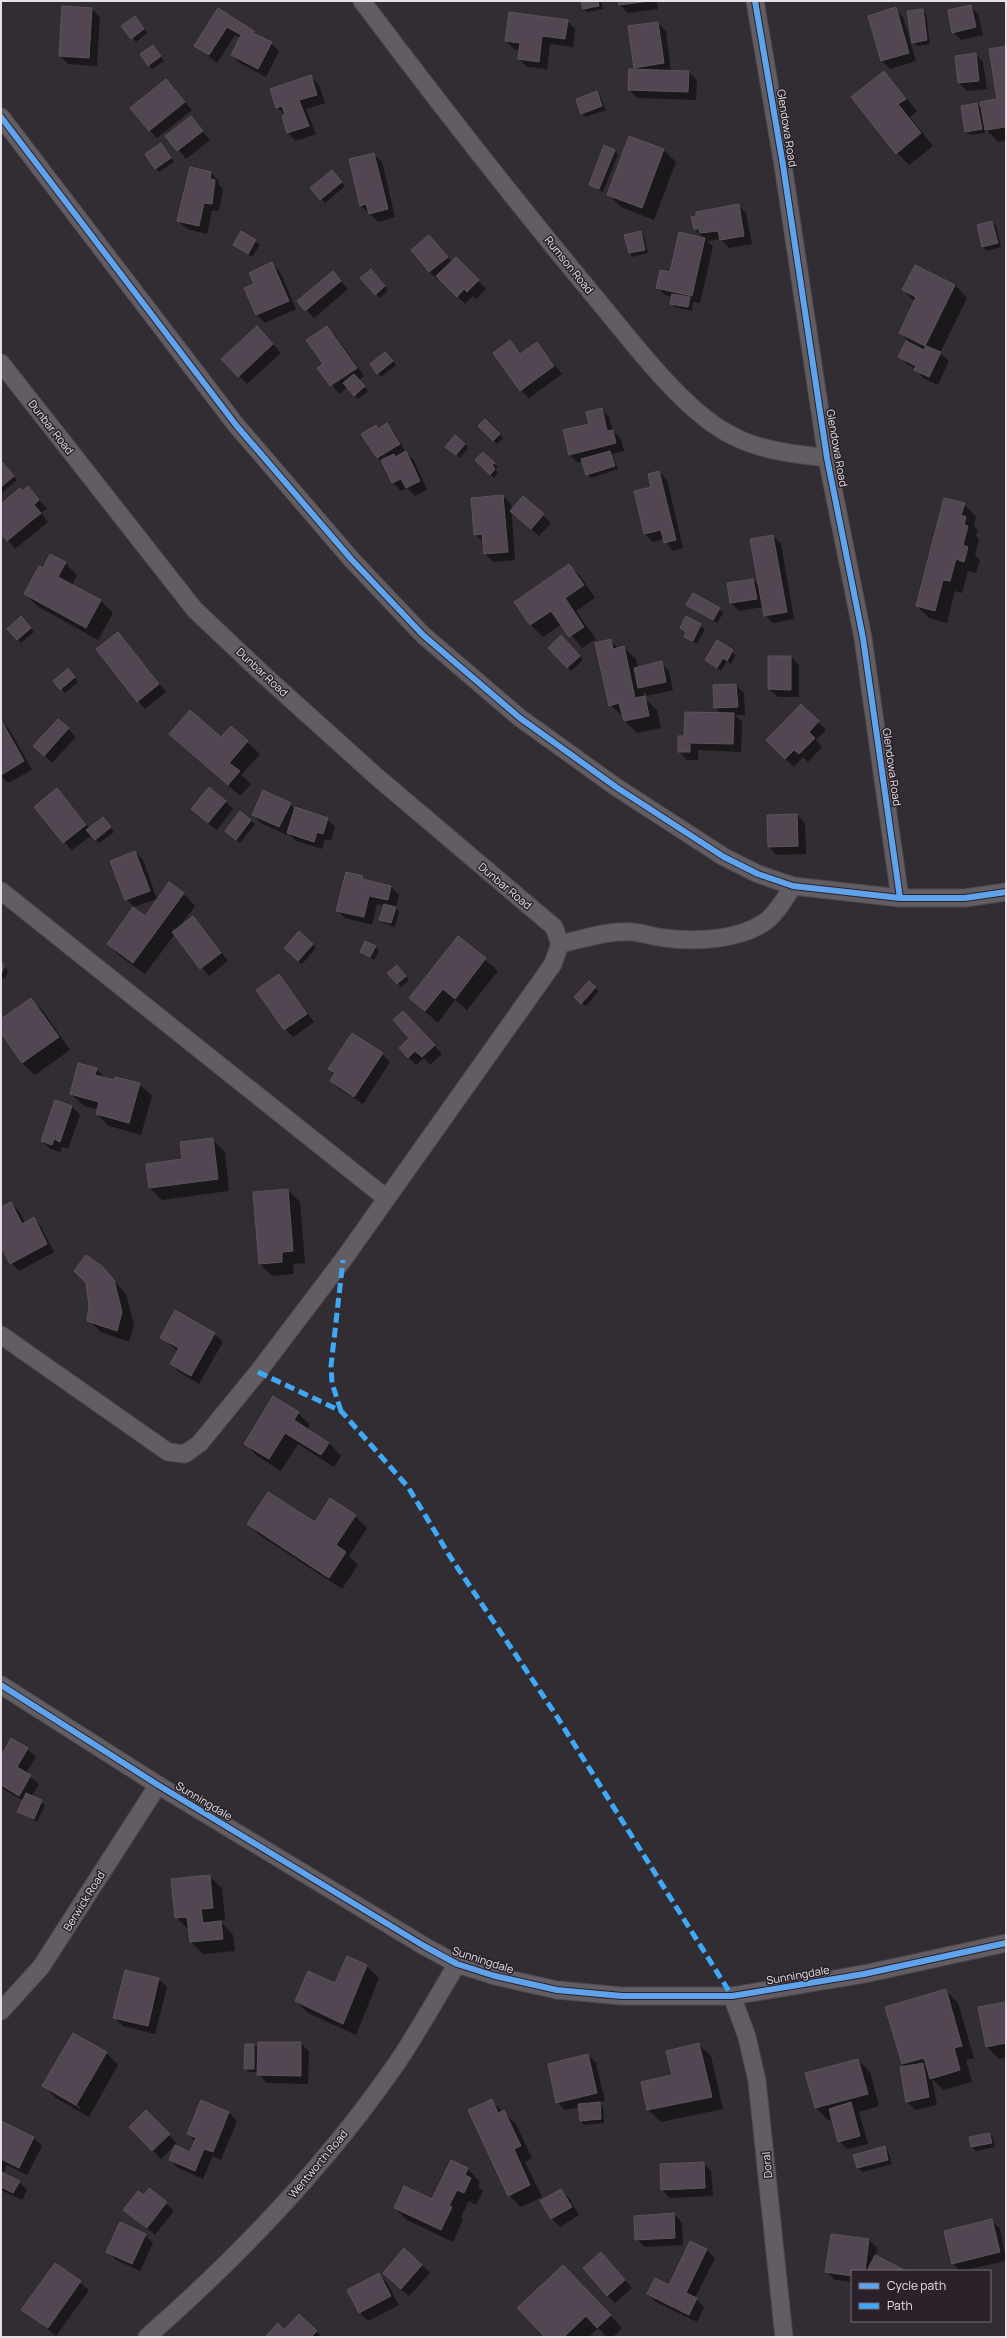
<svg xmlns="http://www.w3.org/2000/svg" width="1007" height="2338" font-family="Manrope,sans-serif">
<rect width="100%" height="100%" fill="#322d32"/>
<path fill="#0007" fill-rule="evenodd" d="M582,1h19l2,8 -15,3 -4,-3z
M619,1h38l1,8 -30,4 -8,-8z
M970,6l8,8 5,21 -22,5 -8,-8z
M92,9l8,8 -3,49 -29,-2 -8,-8z
M895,9l8,8 13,44 -26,8 -8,-8z
M218,10l53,33 8,8 -13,26 -26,-14 -8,-8 9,-17 -6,-3 -18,28 -22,-18z
M922,10l4,4 4,30 -13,2 -4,-4z
M138,21l9,12 -11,9 -13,-15z
M567,21l8,8 -2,18 -23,-3 -3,25 -20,-2 -8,-8 1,-9 -6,-1 -8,-8z
M658,23l8,8 5,41h18l8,9 -1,19 -59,-2 -8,-9 9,-19 -3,-3z
M153,46l11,15 -12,8 -3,-4z
M1006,47v93l-8,2 -14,-15 1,6 -15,2 -4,-3 11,-28 6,6 15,-10z
M975,54l8,8 4,27 -20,2 -8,-8 -3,-26z
M884,72l33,39 -7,6 23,29 -24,19 -12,-12z
M311,77l8,8 6,18 -19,6 10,25 -20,7 -8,-8 -2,-17 -9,-9z
M166,80l26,30 -35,28 -8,-8z
M597,92l3,4 6,14 -20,7 -4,-3 -5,-15z
M191,118l19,22 -24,19 -19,-23z
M161,144l13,18 -15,10 -3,-4z
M664,150l12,12 -22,58 -33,-13 -12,-12z
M614,151l4,3 -15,38 -13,-7z
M374,154l8,8 13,55 -17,5 -17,-16z
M211,173l8,8 -1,3 5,5 -4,22h-7l-5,23 -20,-5 -9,-8z
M336,175l9,11 -20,17 -13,-14z
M738,205l8,8 6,31 -23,4 -8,-9 -14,2 6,6 -13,56 -7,-1 -1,9 -17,-4 -4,-4 1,-6 -7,-2 -8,-8 47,-48 -9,-10z
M992,222l4,4 5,21 -14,4 -4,-4 -5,-22z
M242,232l18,13 -8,12 -18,-12z
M640,232l4,4 4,17 -15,4 -3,-4z
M429,236l23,26 4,-4 30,31 -10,10 -3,-3 -8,8 -26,-26 -1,2 -8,-8 -18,-22z
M272,264l8,8 16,37 -31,14 -8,-8 -11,-26 9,-4z
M915,266l40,19 12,13 -27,55 9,8 -11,24 -15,-7 -7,-9 -8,-4 -8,-8 13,-12 -13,-12 15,-31 -12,-12z
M332,272l16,17 -34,29 -16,-17z
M374,274l14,16 -8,8 -18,-20z
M327,327l8,8 29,41 -5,4 9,11 -10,8 -10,-12 -9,7 -20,-26 5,-4z
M265,335l16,18 -34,31 -24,-25z
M510,342l12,12 15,-11 25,31 -33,24 -8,-8z
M389,357l7,8 -15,12 -3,-4z
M601,409l8,8 4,14 8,8 3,12 -12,3 6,15 -27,9 -4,-4 -4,-13 -5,2 -8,-8z
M485,421l18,17 -6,6 -17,-18z
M387,425l8,8 11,20 8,7 13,30 -12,6 -8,-8 -6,3 -8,-8 -8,-18 -7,-7 -3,-32 4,4z
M465,444l3,4 -8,10 -10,-8z
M483,453l15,14 -3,3 3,3 -4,5 -18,-18z
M1,466l6,2 10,12 -15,13z
M659,472l8,8 16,68 -10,3 -9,-12 -11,3 -8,-8 -10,-42 17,-4z
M28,487l19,22 -6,4 7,9 -33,27 -14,-16v-28z
M503,496l8,8 4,56 -22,2 -8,-8 -1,-11 -9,-9 -3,-35z
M964,504l12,12 -2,10 4,4 -2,6 3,3 -4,16 5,5 -4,13 -8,-2 -6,22 -7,-2 -8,32 -18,-5 -12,-12z
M543,515l8,8 -12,13 -19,-17z
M773,536l8,8 13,75 -21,4 -8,-8 -2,-8 -24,4 -8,-8 -3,-19 25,-4 7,7z
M65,563l12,12 -5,10 29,16 12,12 -15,27 -61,-34 -12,-13 18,-24z
M569,565l12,12 14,21 -19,13 20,28 -14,9 -20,-24 -19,13 -12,-12 -15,-23z
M688,605l31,4 4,4 -6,10z
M686,618l19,11 -8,15 -12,-7 2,-4 -6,-5z
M24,621l10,11 -13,11 -13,-14z
M118,633l48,59 -21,17 -8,-8z
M610,640l8,8 5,-1 13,12 2,9 23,-5 8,8 4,19 -26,6 -4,-5 1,7 13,12 4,18 -24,5 -12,-12 -1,-4 -14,-12z
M565,641l18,19 -12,11 -21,-23z
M717,642l19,13 -5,9 -4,-3 -6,10 -15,-11z
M769,657h22l8,8v32h-21l-9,-8z
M72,674l6,8 -13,11 -11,-12z
M736,685l8,8 1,22h-10l7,7 -1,30 -43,-2v10h-11l-8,-9 42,-37 -6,-6 -1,-22z
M801,705l25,25 -10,10 6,7 -14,15 -5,-5 -9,10 -27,-27z
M1,721l8,8 23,41 -24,13 -7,-7z
M231,727l29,27 -19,21 10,9 -11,12 -57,-50 38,-7z
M68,729l8,8 -24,26 -17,-17z
M57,789l33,40 16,-7 8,10 -15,11 -7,-8 -20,15 -8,-8z
M225,801l8,8 -16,21 -17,-13z
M290,804l5,5 32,10 8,8 -4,14 -6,-2 -3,10 -26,-8 -8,-8 -1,2 -26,-12 -8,-8z
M240,812l15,12 -15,19 -14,-12z
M797,815l8,8 1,31 -29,1 -8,-8z
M135,852l8,8 14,39 -23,8 -8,-8z
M362,877l4,5 25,5 8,8 -3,13 3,4 -4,15 -11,-4 -4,-3 4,-15 -7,-1 -5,21 -27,-7 -8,-8z
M183,893l12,13 -14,19 12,-8 35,44 -19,15 -34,-42 -30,40 -25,-18 -12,-12z
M299,932l17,16 -14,16 -17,-16z
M458,937l40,34 -31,39 -12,-10 -17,23 -28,-25z
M376,947l3,4 -5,9 -13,-8z
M1,962l7,9 -2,6 -5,3z
M400,970l9,10 -8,7 -13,-14z
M279,975l35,47 -21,15 -8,-8z
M595,988l4,3 -13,15 -7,-5z
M31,999l12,12 27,39 -35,25 -13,-12 -21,-32v-11z
M411,1020l31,34 -12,11 -6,-7 -8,7 -16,-17 11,-10z
M382,1054l8,8 -27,42 -24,-15 -8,-8 4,-6 -5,-6z
M96,1069l10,10 33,5 13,12 -11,39 -32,-9 -12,-12 1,-4 -14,-4 -13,-12z
M56,1101l16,6 8,8 -12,34 -6,-2 -2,5 -10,-3 -8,-8z
M212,1139l13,13 4,39 -67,9 -13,-13z
M288,1190l12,12 5,61 -12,1 1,10 -22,2 -12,-12z
M11,1203l8,8 6,12 8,-4 8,8 13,25 -35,19 -8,-8 -10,-19v-36z
M101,1267l25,27 8,31 -5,17 -28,-10 -13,-12 2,-14z
M215,1334l8,8 -24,42 -20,-12 -8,-8 7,-13 -17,-14z
M298,1413l12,12 -3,5 22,13 12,13 -7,11 -36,-23 -17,27 -24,-15 -12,-13z
M355,1516l12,12 -18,28 9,9 -16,24 -81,-53 -13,-12 67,-1z
M27,1749l9,8 -10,16 13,11 -8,13 14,8 -8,17 -18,-10 5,-11 -23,-13v-30z
M209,1876l13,12 3,32 -12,1v2l8,-1 12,13 2,16 -32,3 -12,-12 -2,-12 -13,-13z
M366,1966l13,12 -23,57 -48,-22 -12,-12 39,-17z
M158,1979l9,8 -12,47 -32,-8 -8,-8z
M945,1990l13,13 16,55 -8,2 6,22 -29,8 -11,-11 5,26 -22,5 -8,-9 -1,-34 -4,-3z
M1006,2003v54l-7,2 -12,-12z
M259,2043h42l8,9 -1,32 -42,-1 -8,-11h-9l-4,-4 1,-23h8l5,4z
M698,2044l13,12 12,53 -62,13 -13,-12z
M106,2053l12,12 -29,52 -33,-19 -12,-12zM57,2093l24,14 -1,2 -23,-14z
M588,2055l8,8 9,38 -6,1 4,5 1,16 -20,2 -3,-4 -1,-14 -15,3 -8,-8z
M858,2060l12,12 9,34 -20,6 9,32 -21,5 -8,-8 -6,-22 -5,1 -12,-12 -9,-35z
M491,2101l25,23 16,34 -7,4 17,35 -21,10 -12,-12z
M146,2112l31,31 -16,16 -31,-32z
M229,2112l8,9 -16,39 -8,-4 -10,23 -25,-11 -8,-8 21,-7 4,-11 -7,-8z
M2,2123l32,15 8,8 -15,29 -20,-10 -4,9 16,8 8,8 -5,10 -21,-10z
M989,2134l4,4 2,9 -19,4 -4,-4 -2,-9z
M885,2148l3,3 4,13 -30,8 -4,-4 -3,-13z
M451,2162l17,7 12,13 -2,4 5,5 -7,14 -7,-4 -8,16 2,3 -10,22 -46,-22 -12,-12 38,-7z
M703,2163l8,8 2,25 -43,2 -8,-8z
M561,2190l8,8 10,17 -19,12 -8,-8 -10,-17z
M166,2203l8,8 -19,24 -30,-25z
M674,2214l8,9 1,22 -38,2 -9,-8z
M992,2221l8,8 6,32 -46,10 -7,-7 -7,-32z
M145,2235l8,8 -13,28 -24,-11 -8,-9z
M869,2240l8,8 -1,8 28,15h-52v11l-17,-2 -8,-8z
M690,2242l17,8 8,8 -20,40 9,9 -7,15 -41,-20 -8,-8 21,-8z
M601,2253l31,35 -17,15 -8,-8z
M55,2264l34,26 -33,46 -33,-27z
M422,2265l8,8 -21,23 -17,-15z
M379,2274l8,9 12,22 -31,16 -8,-8 -11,-22z
M575,2278l47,50 -9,9h-6l-9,-9 -9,9h-43z
M299,2315l23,22h-56l18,-6z"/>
<path fill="#524652" stroke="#595559" d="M581,1h17l1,5 -16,3z
M618,1h32l-31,4z
M971,5l5,22 -24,6 -4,-23z
M62,6l30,2 -3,50 -30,-2z
M896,7l13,46 -28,8 -13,-45z
M218,8l36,23 -1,2 19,9 -14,27 -27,-14 10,-20 -14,-8 -18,28 -15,-9z
M923,9l4,31 -15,3 -5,-32z
M509,12l59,8 -3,19 -23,-3 -3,26 -21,-3 2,-16 -15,-2z
M135,16l9,13 -13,10 -10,-13z
M658,22l6,41 -30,5 -6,-42z
M153,45l8,11 -13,10 -8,-12z
M1006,46v81l-21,3 -5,-28 17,-3 -8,-50z
M976,53l3,28 -21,2 -3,-27z
M629,69l60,2 -1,21 -60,-2z
M884,71l22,28 -8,5 23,29 -25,21 -45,-57z
M311,75l6,20 -18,5 10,26 -22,7 -5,-17 3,-1 -3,-9 -6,2 -6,-19z
M166,79l19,23 -36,29 -19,-23z
M597,91l5,15 -21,8 -5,-15z
M977,103l5,26 -17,3 -4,-26z
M191,116l12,15 -26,20 -12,-15z
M629,136l35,13 -22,59 -35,-13z
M161,143l10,15 -16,11 -10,-15z
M604,145l11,5 -16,39 -10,-4z
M374,153l14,56 -19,5 -3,-10 -6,2 -11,-47z
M190,167l21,5 -1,7 5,1 -3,24 -8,-1 -5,23 -22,-5z
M332,170l10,12 -22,18 -10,-12z
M739,204l5,32 -24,4 -2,-9 -18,2 -1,-4h-5l-3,-12 5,-1v-4z
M992,221l6,22 -16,4 -5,-22z
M241,231l15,9 -8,14 -15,-9z
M641,231l4,19 -16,3 -5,-18z
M679,232l26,6 -13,58 -36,-8 4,-18 10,2z
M429,235l19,22 -19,15 -18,-22z
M456,257l23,23 -12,12 -3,-3 -7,8 -21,-21z
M272,262l17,39 -33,14 -12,-27 10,-4 -5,-11z
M915,265l40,20 -30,61 -26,-13 17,-36 -14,-7z
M371,269l14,17 -10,9 -15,-17z
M333,271l8,10 -36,30 -8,-10z
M672,294l18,3 -2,10 -18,-3z
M257,326l16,18 -35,33 -17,-18z
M327,326l30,42 -27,18 -13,-18 6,-4 -17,-24z
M510,340l10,14 17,-12 17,24 -34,25 -27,-38z
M906,341l18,9 2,-4 15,6 -12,25 -15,-7 2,-4 -18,-9z
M385,352l8,9 -16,13 -7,-10z
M354,374l11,12 -11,10 -11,-13z
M602,408l5,23 6,-1 3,13 -47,12 -6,-25 26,-6 -3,-12z
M485,419l15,15 -7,7 -15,-15z
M387,423l13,21 -23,14 -16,-24 15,-9 2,4z
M455,435l10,9 -9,11 -11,-8z
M406,451l14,30 -14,7 -5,-9 -9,4 -11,-23 13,-6 1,3z
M610,451l5,15 -29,9 -5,-16z
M483,452l12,11 -3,2 3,4 -5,6 -15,-15z
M3,463l11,13 -13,11v-22z
M659,471l17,69 -12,3 -3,-13 -17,4 -10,-43 17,-4 -3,-13z
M28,486l11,14 -5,5 7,8 -34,28 -6,-7v-30l19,-16 2,3z
M503,495l5,57 -24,2 -2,-20 -8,1 -3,-37z
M523,496l21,18 -13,15 -21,-18z
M944,498l21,5 -4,12 5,2 -2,8 4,1 -5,19 5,2 -4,15 -8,-3 -6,22 -7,-1 -8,31 -19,-5z
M773,535l14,77 -23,4 -14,-77z
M50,554l16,8 -8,15 43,23 -15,28 -62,-34 15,-28 4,2z
M569,564l15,21 -19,13 19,29 -15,10 -18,-26 -21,14 -16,-23z
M753,579l4,20 -27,4 -3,-20z
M693,593l27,15 -7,12 -27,-15z
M21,616l10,12 -14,12 -10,-11z
M686,616l15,8 -8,17 -9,-4 2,-5 -6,-4z
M118,632l41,52 -22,18 -41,-53z
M561,635l19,21 -13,12 -19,-20z
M611,639l2,10 11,-3 11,52 10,-2 4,20 -25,5 -5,-18 -10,3 -14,-63z
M717,640l16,10 -6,11 -4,-3 -6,10 -12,-8z
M768,656h23v34l-23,-1z
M662,661l4,21 -28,6 -4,-20z
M68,668l7,9 -15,13 -7,-9z
M736,684l2,23 -24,1 -1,-23z
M801,704l18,17 -10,11 6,6 -16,16 -5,-4 -9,9 -19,-19z
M190,710l31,27 10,-11 17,15 -19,22 11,8 -12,14 -59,-51z
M685,712l49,1 -1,31 -43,-1v9h-12v-16h6z
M58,719l11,9 -25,28 -11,-10z
M1,720l23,41 -23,14z
M209,787l17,14 -18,22 -17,-14z
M57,788l29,37 -23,18 -29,-36z
M263,790l28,13 -12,24 -27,-12z
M295,807l33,11 -5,16 -6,-2 -3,10 -27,-9z
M240,811l11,9 -15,20 -11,-9z
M797,814l1,32 -30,1 -1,-32z
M103,817l8,10 -16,13 -9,-10z
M135,851l15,40 -25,9 -15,-39z
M346,872l17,4 -1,3 29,7 -3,14 -19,-4 -5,21 -28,-6z
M169,882l15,11 -51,70 -26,-19 26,-37 12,9z
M384,904l12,3 -5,16 -12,-3z
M193,916l28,37 -21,16 -28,-37z
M299,931l14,13 -15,17 -14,-13z
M458,936l28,22 -31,41 -12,-10 -18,22 -16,-13z
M365,941l11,5 -6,11 -10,-5z
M1,961l3,5 -3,9z
M397,965l9,11 -9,8 -10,-11z
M279,974l28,40 -23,16 -28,-40z
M589,981l7,6 -15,17 -7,-7z
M31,998l28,39 -37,26 -21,-30v-14z
M403,1011l32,34 -13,12 -7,-6 -7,7 -9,-10 10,-10 -16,-18z
M352,1033l31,20 -29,44 -24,-16 5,-8 -7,-4z
M78,1063l19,5 -2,7 19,5 1,-3 25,6 -11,40 -33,-9 3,-12 -29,-8z
M55,1100l17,6 -12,36 -6,-3 -2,6 -11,-4z
M213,1138l5,41 -69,9 -3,-24 36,-5 -2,-17z
M288,1189l5,62 -11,1v10l-23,2 -6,-72z
M11,1202l11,22 12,-7 13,27 -37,20 -9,-18v-39z
M86,1255l16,11 12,14 8,32 -5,19 -30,-10 2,-15 -3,-23 -12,-12z
M175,1310l40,23 -24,43 -21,-12 9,-16 -19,-10z
M273,1396l26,16 -5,8 35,23 -8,12 -36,-22 -16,26 -25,-15z
M268,1492l47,30 15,-24 26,17 -20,30 10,7 -17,26 -82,-54z
M11,1738l17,10 -11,19 14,8 -12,21 -18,-11v-29z
M26,1793l16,7 -8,19 -17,-7z
M210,1875l3,33 -12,1 2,14 18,-2 2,18 -33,3 -3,-25 -12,1 -4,-39z
M347,1956l20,9 -24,59 -48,-23 13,-30 27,12z
M125,1970l34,8 -11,48 -35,-8z
M946,1989l16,57 -8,2 6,22 -30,9 -6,-21 -22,6 -17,-57z
M1006,2002v41l-20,4 -8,-40z
M73,2033l34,19 -31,53 -34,-19z
M258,2042h43v34l-44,-1z
M699,2043l13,54 -65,13 -6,-28 31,-7 -6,-24z
M245,2044h9v25h-10z
M588,2054l9,39 -41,10 -8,-39z
M858,2059l10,35 -53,14 -10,-35z
M923,2063l6,34 -23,5 -6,-35z
M492,2099l6,14 6,-3 17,36 -7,3 16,36 -22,11 -40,-86z
M201,2100l28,12 -16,40 -9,-3 -9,22 -26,-11 6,-15 15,7 6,-14 -9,-4z
M600,2102l1,17 -21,2 -2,-17z
M851,2102l9,34 -22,6 -9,-33z
M146,2110l24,24 -18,17 -23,-24z
M1,2121l33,16 -15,31 -18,-9z
M989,2133l3,10 -21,4 -2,-10z
M885,2146l3,14 -31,8 -4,-13z
M451,2160l17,8 -3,7 6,3 -7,15 -7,-3 -8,16 3,1 -11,23 -47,-22 10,-22 28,13z
M704,2162l1,26 -44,2 -1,-26z
M1,2172l19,9 -7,12 -12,-6z
M149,2188l18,14 -20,26 -24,-18 15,-19 6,4z
M561,2189l11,18 -21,12 -11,-18z
M674,2213l1,25 -40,2 -1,-24z
M992,2219l8,33 -48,12 -8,-33z
M120,2222l26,12 -14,30 -26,-12z
M831,2234l38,5 -4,32h-13v5l-27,-4z
M690,2241l17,8 -21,44 11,5 -8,17 -42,-21 8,-16 14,7z
M404,2248l18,17 -21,24 -18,-16z
M601,2252l24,28 -18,16 -24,-28z
M875,2255l31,16h-39z
M55,2263l26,18 -33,47 -27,-18z
M563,2265l48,50 -14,13 -11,-12 -22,21h-19l-28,-29z
M379,2273l12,23 -32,17 -12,-23z
M299,2314l18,17 -6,6h-46l13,-14 6,7z"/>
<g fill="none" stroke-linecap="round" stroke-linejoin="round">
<g stroke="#4f4a4f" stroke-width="19">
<path id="street" d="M362,1c78,104 159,207 242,307 34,41 82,105 129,128 28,15 63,18 94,22
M755,1l28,164 44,293 36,180 37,260
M1,117l235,308 116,135 71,75 97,83 96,69 108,70 34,17 35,12 107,12h65l41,-6
M1,363l194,247 71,67 111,100 177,150 6,17
M1,891l385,307
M560,944c22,-5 49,-14 72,-12 11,1 22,5 33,6 31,4 74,2 100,-16 13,-10 20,-24 28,-36
M1,1335l167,117 17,2 15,-11 58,-71 85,-112 210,-296 7,-20
M1,1685l157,100 266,161 33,18 38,12 62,14 65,6h110l132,-22 142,-31
M732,1996l15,41 10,44 27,256
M1,2011l40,-44 117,-182
M147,2337c91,-80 175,-167 245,-267 24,-34 44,-71 65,-106"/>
</g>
<use href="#street" stroke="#625d62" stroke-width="17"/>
<path stroke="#3fa9f5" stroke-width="5" stroke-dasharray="10 5" stroke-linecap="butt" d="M258,1372l83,39 67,76 43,71 103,154 178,284
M341,1411l-9,-28 -1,-17 12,-106"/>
<g stroke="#2a212a" stroke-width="8">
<path id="cycleway" d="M755,1l28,164 44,293 36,180 37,260
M1,117l235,308 116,135 71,75 97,83 96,69 108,70 34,17 35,12 107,12h65l41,-6
M1,1685l157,100 266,161 33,18 38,12 62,14 65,6h110l132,-22 142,-31"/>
</g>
<use href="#cycleway" stroke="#60a3ed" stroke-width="6"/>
</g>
<g text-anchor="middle" stroke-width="3" stroke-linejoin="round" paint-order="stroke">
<g font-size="11" fill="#e7e1e7" stroke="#2a212a">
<text transform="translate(787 128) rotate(81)" y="4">Glendowa Road</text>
<text transform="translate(569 265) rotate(51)" y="4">Rumson Road</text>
<text transform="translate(51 427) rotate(52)" y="4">Dunbar Road</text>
<text transform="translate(837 448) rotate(80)" y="4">Glendowa Road</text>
<text transform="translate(262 672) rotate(43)" y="4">Dunbar Road</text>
<text transform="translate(892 767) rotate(82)" y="4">Glendowa Road</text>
<text transform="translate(505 886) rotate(40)" y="4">Dunbar Road</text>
<text transform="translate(204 1801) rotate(31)" y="4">Sunningdale</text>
<text transform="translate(84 1901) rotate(-58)" y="4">Berwick Road</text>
<text transform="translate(483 1960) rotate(18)" y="4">Sunningdale</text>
<text transform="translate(798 1975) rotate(-10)" y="4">Sunningdale</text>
<text transform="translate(318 2164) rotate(-50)" y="4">Wentworth Road</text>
<text transform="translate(767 2165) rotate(-95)" y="4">Doral</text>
</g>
</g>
<rect width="1007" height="2338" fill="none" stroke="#e7e1e7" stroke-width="4"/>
<rect x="851" y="2270" width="140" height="52" fill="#2a212a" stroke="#766e76"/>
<rect x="859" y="2283" width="20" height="6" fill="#60a3ed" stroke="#766e76"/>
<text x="887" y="2290" font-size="12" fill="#e7e1e7">Cycle path</text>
<rect x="859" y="2303" width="20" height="6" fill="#3fa9f5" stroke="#766e76"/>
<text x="887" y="2310" font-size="12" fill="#e7e1e7">Path</text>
</svg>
